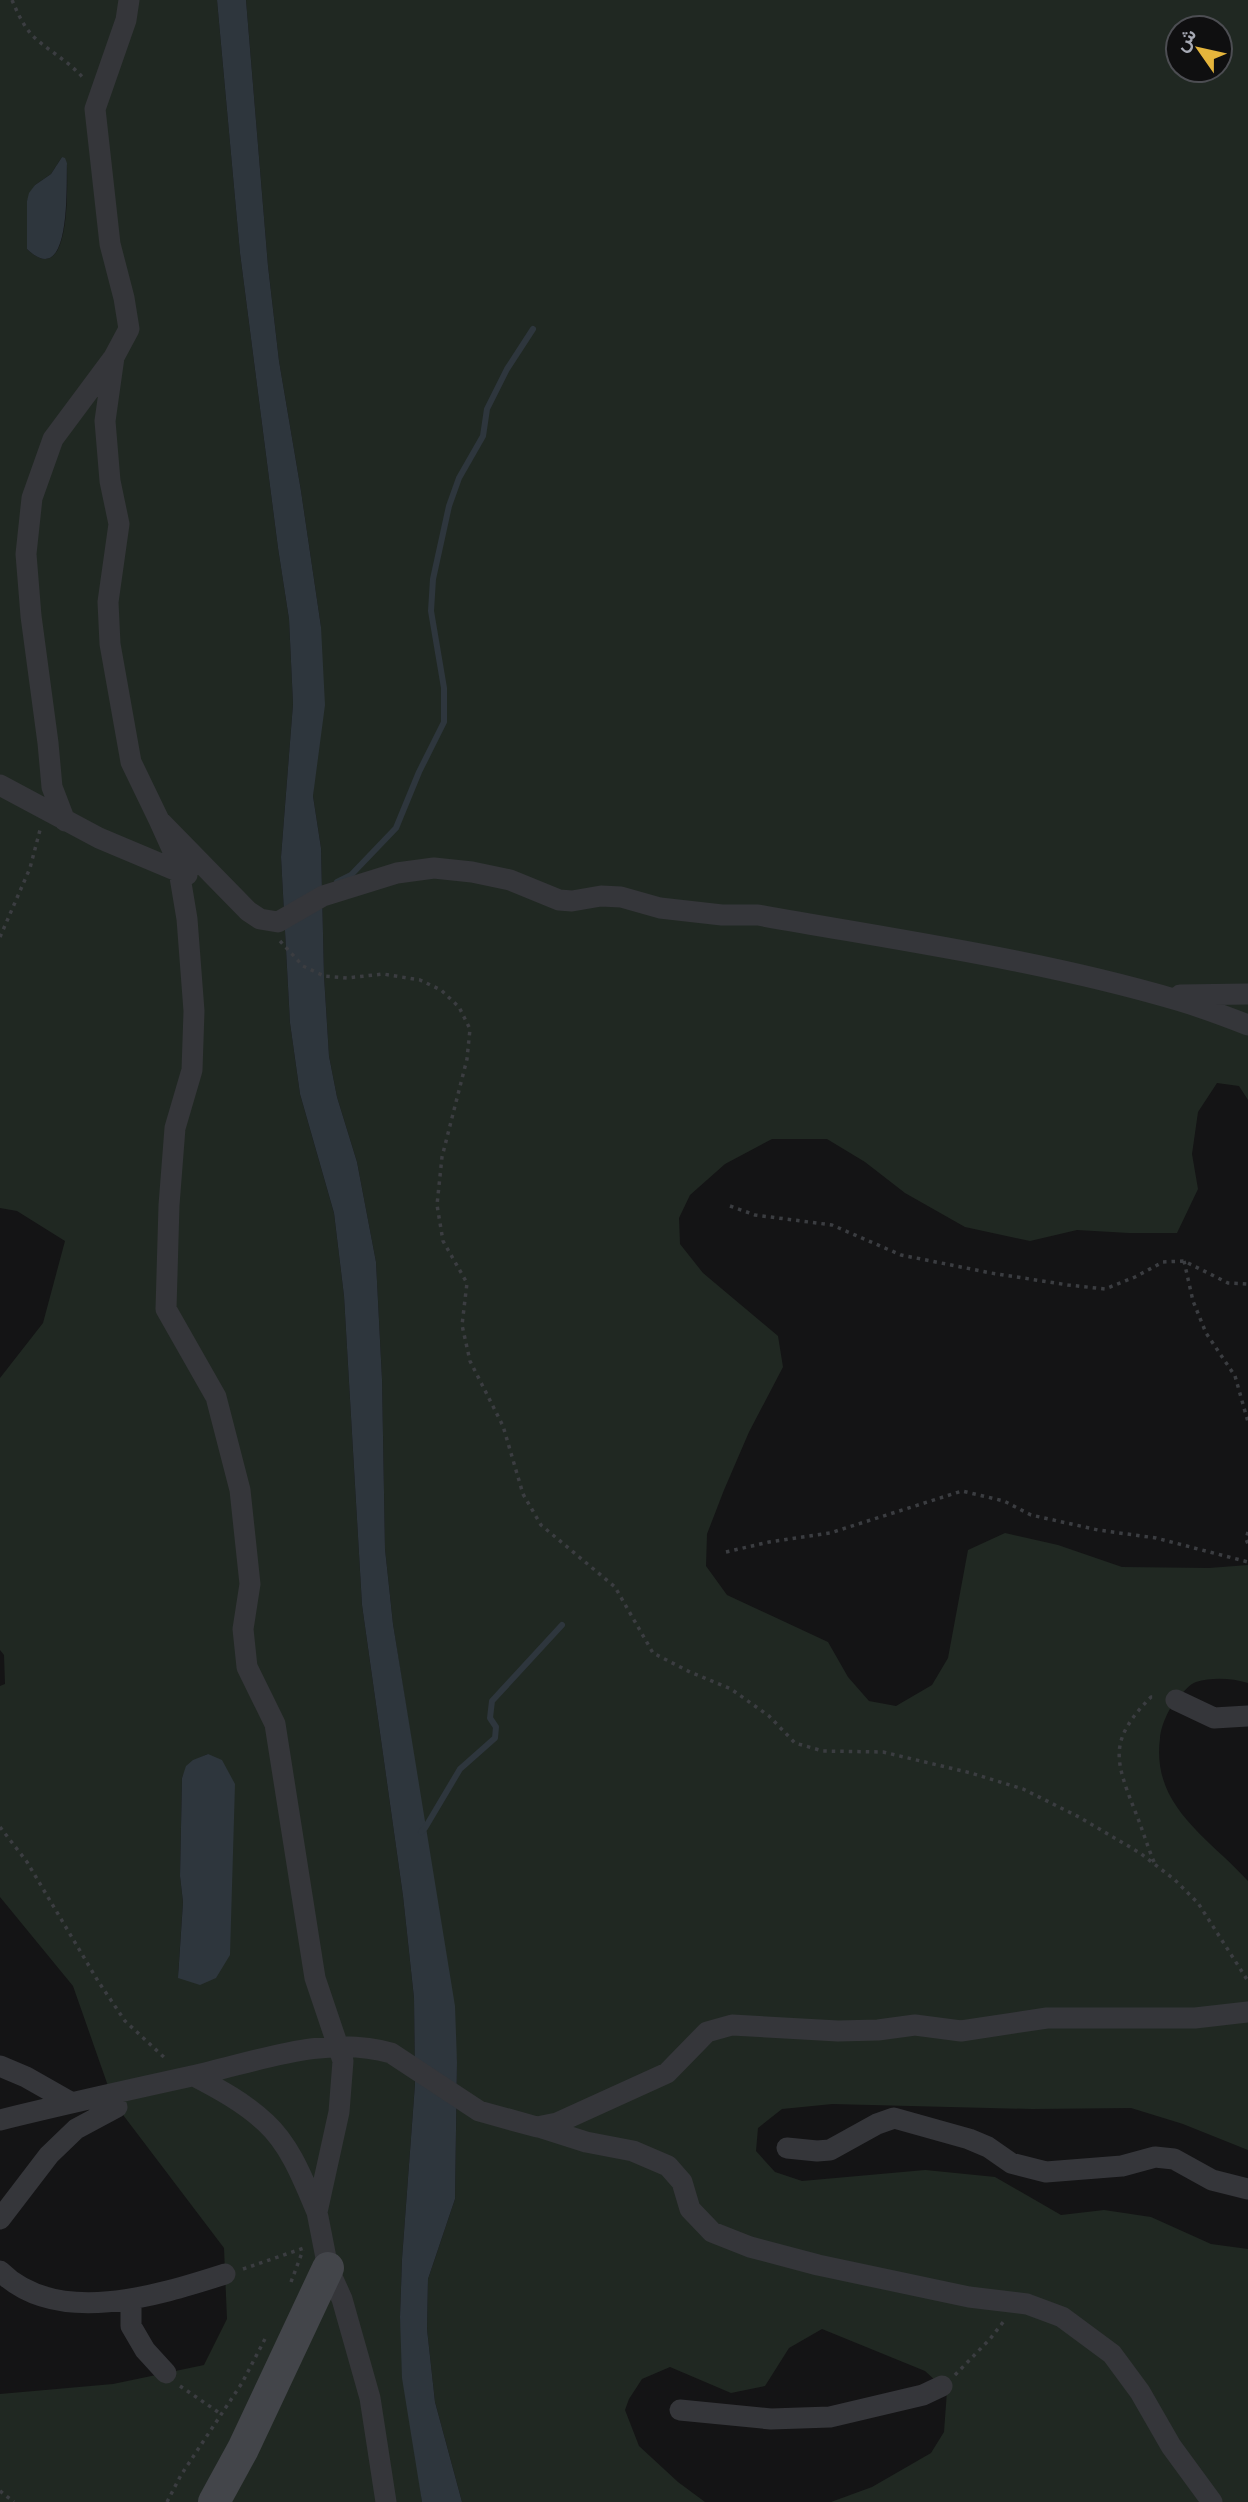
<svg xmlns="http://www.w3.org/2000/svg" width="1248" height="2502" font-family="'Golos Text',Vazirmatn,sans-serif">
<rect width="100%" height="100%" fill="#141415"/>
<path fill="#202822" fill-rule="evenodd" d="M0,0h217l23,253 38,295 11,71 4,85 -12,153 9,166 10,71 34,119 10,83 18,309 41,291 11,102 1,86 -13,175 -2,58 22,185h-422v-108l113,-10 91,-19 23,-46 -3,-71 -110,-145 -41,-117 -73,-89v-211l5,-2 -1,-29 -4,-5v-272l43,-55 22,-82 -48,-30 -17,-3zM62,157l5,6c0,20 5,129 -40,86v-48l8,-16 16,-11zM208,1754l-30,223 5,-75 -3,-26 2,-98c6,-15 12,-18 26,-24z
M246,0h1002v1100l-9,-14 -22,-3 -19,29 -6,42 6,35 -21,44h-48l-52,-3 -47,11 -65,-14 -60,-34 -40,-31 -38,-23h-55l-47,25 -35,31 -11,23 1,26 23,29 75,63 5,31 -34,65 -25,58 -17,44 -1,32 21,29 101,47 20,35 21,24 27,5 36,-21 16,-27 20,-108 37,-17 53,12 64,22 87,1 39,-3v118c-16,-5 -36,-6 -52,-1 -6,2 -12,9 -16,14 -10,9 -19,29 -20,42 -9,68 48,99 88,143v269l-65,-26 -52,-16 -99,1 -200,-5 -50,5 -24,19 -2,23 19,21 27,9 123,-11 70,7 66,38 43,-5 47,7 60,27 37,5v253h-417l41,-15 59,-34 13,-21 3,-41 -22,-20 -103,-42 -33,19 -24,38 -34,7 -61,-26 -28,12 -13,20 -4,11 14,36 39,36 27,20h-243l-27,-100 -8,-73 1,-50 27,-80 2,-137 -26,-194 -38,-244 -8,-75 -3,-170 -6,-117 -19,-100 -20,-65 -8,-41 -5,-80 -3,-128 -8,-52 8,-169 -20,-136 -22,-130 -11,-95zM1178,28h42v42h-42z"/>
<path fill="#2e363d" d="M217,0h29l22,266 11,95 22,130 20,136 4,78 -12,91 8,52 3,128 5,80 8,41 20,65 19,100 6,117 3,170 8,75 62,382 2,56 -2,137 -27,80 -1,50 8,73 27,100h-40l-20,-124 -2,-61 2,-58 13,-175 -1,-86 -11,-102 -41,-291 -18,-309 -10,-83 -34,-119 -10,-71 -9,-166 12,-153 -4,-85 -11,-71 -38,-295z
M62,157l3,1 2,5c-1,20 5,129 -40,86v-48l2,-8 6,-8 16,-11z
M208,1754l14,6 13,24 -5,171 -14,23 -16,7 -22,-7 5,-76 -3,-26 2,-98 4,-12 7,-6z"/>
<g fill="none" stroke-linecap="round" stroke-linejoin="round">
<path stroke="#2e363d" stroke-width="6" d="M337,882l14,-7 45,-47 23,-56 25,-50v-34l-13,-77 2,-32 16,-73 10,-28 24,-42 4,-27 20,-40 26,-40
M421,1832l4,-4 35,-59 35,-31 1,-11 -6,-9 2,-17 70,-76"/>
<path stroke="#3b3d41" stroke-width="3.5" stroke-dasharray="3.5 5" stroke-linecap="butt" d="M12,0c6,14 12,28 24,39 16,14 35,24 49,41
M0,937l30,-69 10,-38
M280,941l23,25 21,10 23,2 36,-4 37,6 21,10 18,17 11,22 -3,30 -25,98 -5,48 6,36 24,42 -5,42 8,36 33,65 20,68 18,31 74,62 38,66 37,19 41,17 38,27 26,27 28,8 60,1 88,21 52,16 56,28 61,36 35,27 23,23 50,78
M730,1206l25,9 77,10 69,30 90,18 77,12 37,4 30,-12 28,-15 21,-1 44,22 20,1
M1184,1261l9,40 13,32 29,43 13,46
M1248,1532l-2,7 2,5
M726,1552l43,-10 61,-9 132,-42 42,10 27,14 67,15 58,8 92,24
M0,1827l27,35 71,119 27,40 42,39
M1154,1862c-7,-17 -12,-34 -19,-51 -21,-53 -26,-71 16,-114h5
M243,2269l61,-21
M291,2282l12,-32
M955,2375l35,-36 14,-18
M180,2386l41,28
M0,2491l14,11
M167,2502l14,-27 61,-92 24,-46"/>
<path stroke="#35363a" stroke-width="21" d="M114,357l-9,64 5,60 9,43 -11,78 2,42 21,118 28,58 89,91 12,8 18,3 45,-26 74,-23 37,-5 38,4 38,8 49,20 13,1 29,-5 20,1 39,11 62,7h36c139,25 283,45 419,85 24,7 48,16 71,25
M0,785l99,53 88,37
M159,820l14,31 6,20 8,48 7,92 -2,59 -17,58 -6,77 -3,104 50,88 24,93 10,94 -7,45 4,38 28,57 40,254 28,83 -4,51 -22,100 11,56 14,31 28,99 16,104
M65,821l-13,-34 -4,-44 -17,-127 -5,-62 6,-56 21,-59 61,-82 15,-28 -5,-31 -14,-54 -15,-135 31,-89 3,-20
M1180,995l68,-1
M1176,1700l38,18 34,-2
M0,2066l26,11 44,25
M194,2076c25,13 51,27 72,47 25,23 38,59 51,89
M0,2120c64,-16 128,-30 192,-44 64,-14 134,-42 199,-23l88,58 58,16 20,-4 110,-50 40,-41 25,-7 106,6 40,-1 37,-5 46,6 86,-13h148l53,-6
M539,2127l47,15 47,9 35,15 14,16 8,27 22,23 38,15 68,18 151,32 58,7 35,13 50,37 28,38 31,54 41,56
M787,2148l30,3 13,-1 47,-26 17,-6 75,21 19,8 23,16 35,9 76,-6 33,-9 19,2 38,21 36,9
M0,2219l49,-64 27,-26 41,-22
M0,2271c57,57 159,24 225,3
M131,2300v26l14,24 21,23
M680,2410l91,9 59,-2 93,-22 19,-9"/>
<path stroke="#43454a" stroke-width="32" d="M214,2502l29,-53 85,-181"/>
</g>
<g transform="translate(1199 49) rotate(304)"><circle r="33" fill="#0f0f10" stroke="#4c4d52" stroke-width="2"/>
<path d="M0-5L12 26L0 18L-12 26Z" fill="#e5b53c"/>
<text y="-10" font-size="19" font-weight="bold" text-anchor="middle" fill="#a7aab5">ش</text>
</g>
</svg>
